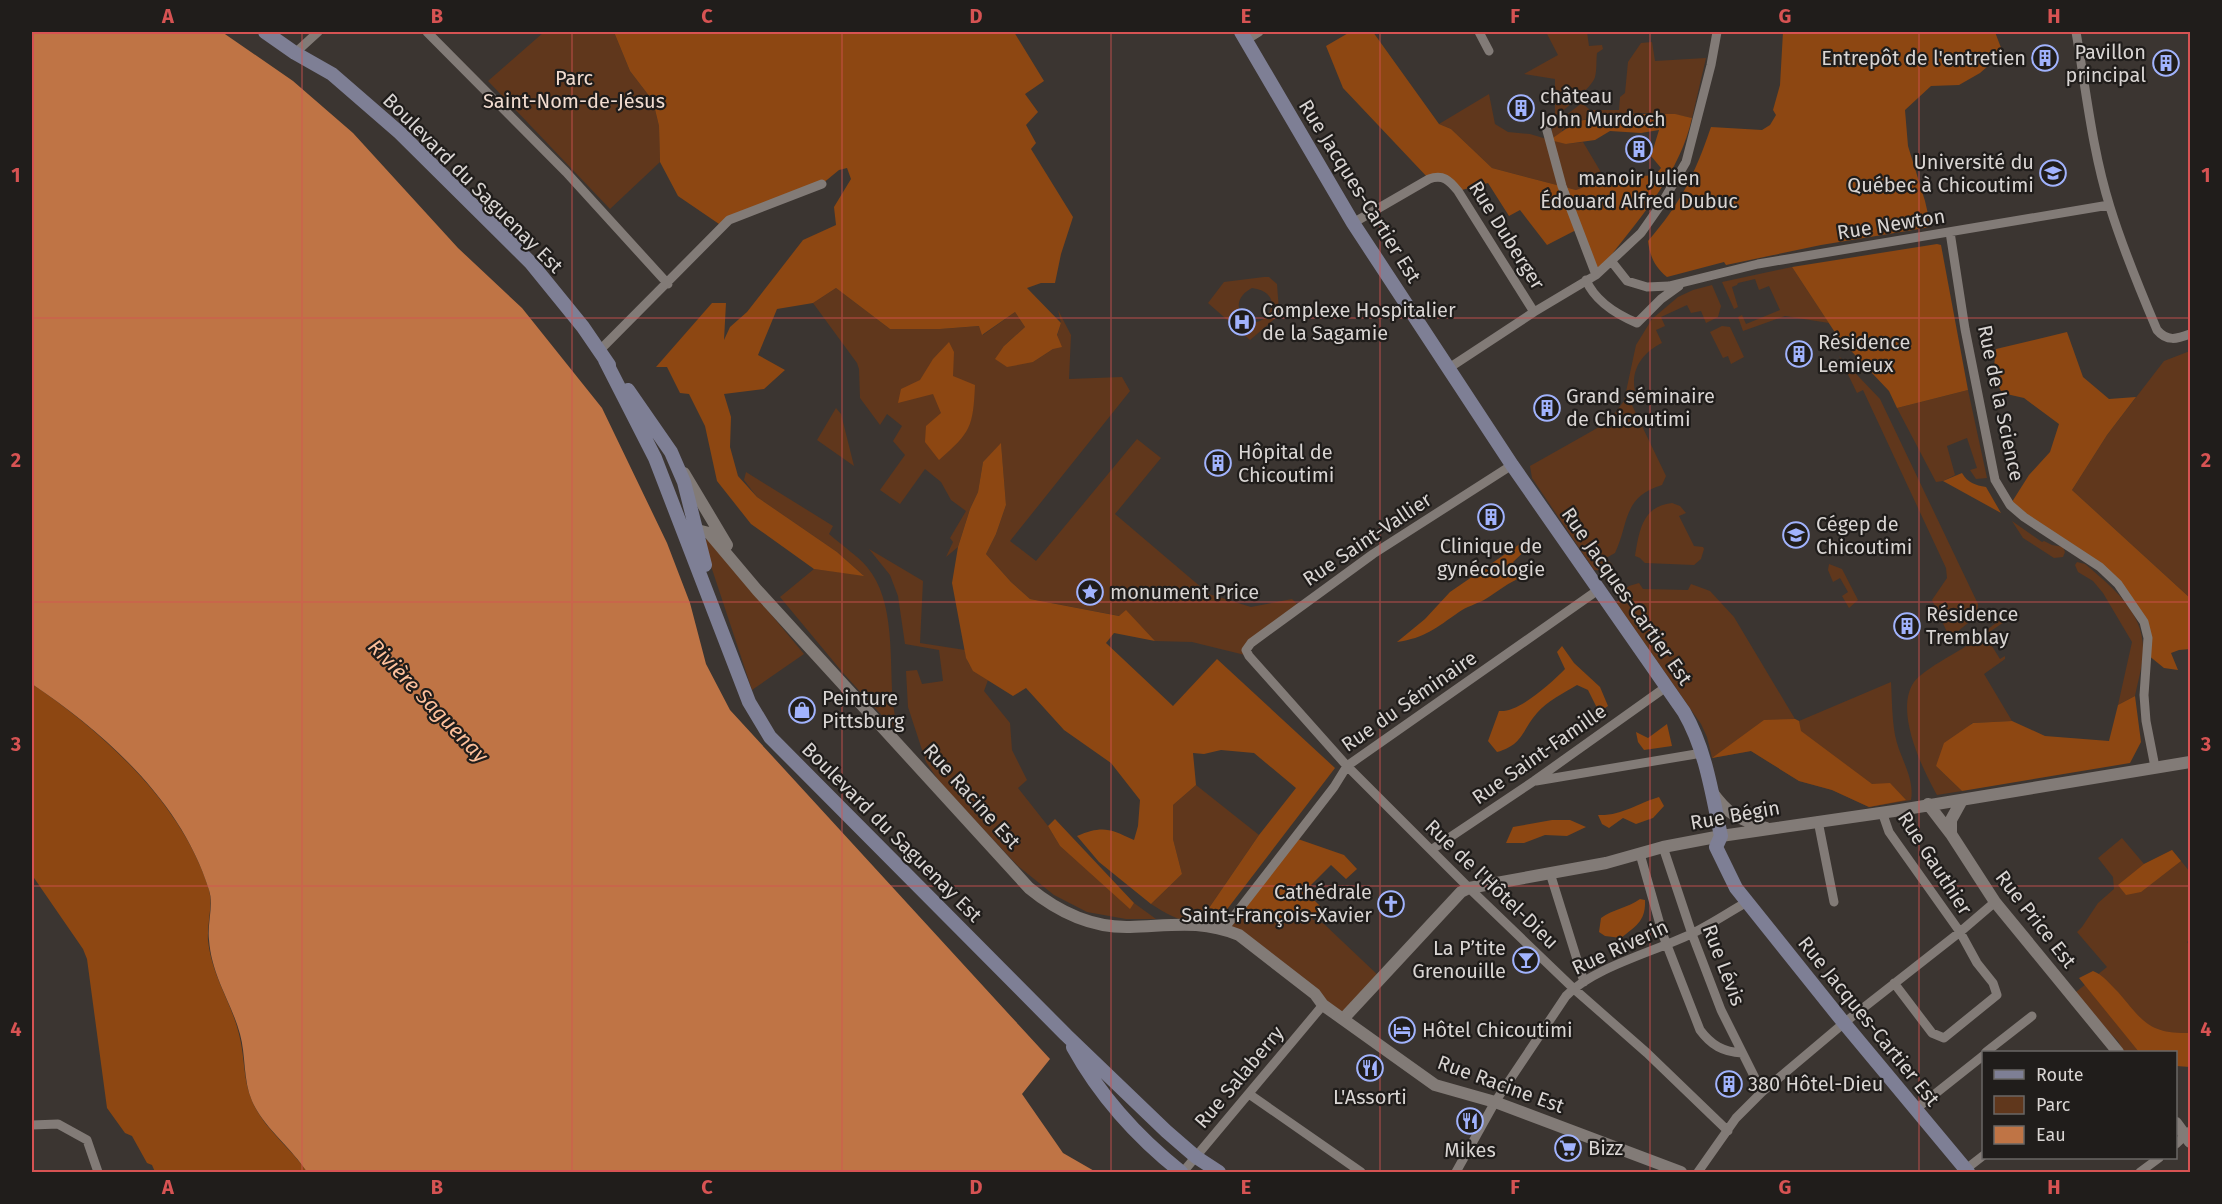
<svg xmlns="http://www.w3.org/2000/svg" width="2222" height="1204" font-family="'Fira Sans',sans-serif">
<rect width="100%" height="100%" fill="#3b3531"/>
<path fill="#60371c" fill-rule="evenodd" d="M544,32h70l16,39 23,30 6,25 1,36 -50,47 -122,-128z
M1546,32h41l2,14 13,-1 1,4 -6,4c-1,7 0,17 -2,24 -3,11 -31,32 -40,41v-39l-31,-5 34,-19z
M1652,42l3,19 51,-3 -14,60c-31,-8 -82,-6 -113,3 -6,1 -12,6 -17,9l4,14 17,-2 22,37 -29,11 -84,-22 -41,-39 -12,-5 50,-30 6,30 13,8 22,2 20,6 3,-15 29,-22 8,7h29l1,-13 5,-4 3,-31 13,-19z
M1792,267l37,56 -44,-7 -42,15 -5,-14 4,-2 4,9 34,-14 -11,-24 -10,4 -4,-11 -17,4 -1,2 -5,2 6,20 -4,2 -12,-27z
M1264,277h5l8,7 2,27 -1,5 -28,24 -42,-37 16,-21zM1252,288c41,5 8,52 -10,27 -8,-12 0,-22 10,-27z
M1712,285l9,21 -3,11 -12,6 -5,-12 -10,2 -4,-8 -26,12 4,9 -9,4 6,13c-21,10 -33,29 -26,52l-7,4 37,77 -4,9c-40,12 -33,39 -47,68l-9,5 7,7 -9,6 -10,-1 -62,-92 -2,-12 78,-44 16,-21 12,-56 16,-26 26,-22 15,-7z
M836,288l54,41h50l40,-3 3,9 32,-23 10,15 -21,19 29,16 20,-13 8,-26 -3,-13 13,25 -2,44 53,-2 8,14 -120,150 26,20 101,-122 24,19 -46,56 94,80 42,13 41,-8 8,8 -49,36 -2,13 -57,-14 -37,-1 -29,-30 -6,5 -90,-17 -19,-17 -25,-28 10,-20 10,-29 -5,-61 -18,18 -5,30 -8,17 -12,38 -12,10 7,-15 -3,-4 16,-27 -15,-11 -10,-18 -16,-13 -25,35 -20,-14 25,-35 -12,-14 9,-15 -15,-12 -7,11 -20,-27 -1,-29 -2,-6 -44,-60z
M1722,326l8,1 14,30 -13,7 -3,-8 -5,2 -13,-26z
M2190,351v247l-118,-108 35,-55 57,-74z
M1839,356l41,43 98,205c1,13 -13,21 -22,29l-9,-1 -15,-32 15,-22 -1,-10 -83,-178 -6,3z
M1968,390l19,88 -11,1 -6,-9 7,-2 -10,-30 -20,8 8,29 -12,6 -7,1 -39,-74z
M836,408l5,6 13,52 -37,-26z
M746,472l87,54 -4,8c12,11 28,21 38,33 29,34 22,94 26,135 1,10 3,21 5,31l-54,-59 -64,-77 34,-28 49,6 -26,-23 -80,-55 -13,-17z
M1672,503l8,3 6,7 -7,3 15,30 9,1 1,2 -3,10 -7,6 -49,-2 -5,-5 -5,-2c4,-24 7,-50 37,-53z
M2012,521l30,21 2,-1 8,4 11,2 2,5 -2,5 -9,1 -31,-20z
M705,539l5,2 94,113 -52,36 -43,-130z
M869,549l54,32 -3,62 45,7c1,16 11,22 23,30l-4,11 26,32 2,27 15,30 -9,8 30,38 12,20 70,62 4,-5 22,16h-30l-39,-7 -33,-17 -36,-29 -77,-82 -15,-22 -18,-55 -2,-36 11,-1 5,14 21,-3 -4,-31 -34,-6 -7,-48 -8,-21z
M2077,562l8,2c26,22 59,48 58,86 0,15 -5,31 -8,46l-17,9 14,-63 -29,-49 -10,-12 -15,-9 -3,-7z
M1829,564l13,5 16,31 -9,8 -7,-12 6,-4 -8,-14 -7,4 -5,-12z
M1639,583l4,6 45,1 3,-6 19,7 24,26 61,102 4,2 92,-39c1,18 1,36 4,53 4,22 20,42 16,65l-42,7 -37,-17 -33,-9 -48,-30 -39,7 -5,-21 -6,-13 -84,-120 3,-11 9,-7z
M2004,617l6,1 -25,17 15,24 5,-3v3l-21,15 28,47 -40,2 -36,43 26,25 -25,4c-15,-27 -43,-84 -23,-113 9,-12 40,-28 54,-37 12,-9 23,-19 36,-28z
M1196,785l63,50 -50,73 2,10c-20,11 -43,-3 -60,-14l31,-30 -9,-35v-34z
M2122,838l22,26 28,-14 18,22v67l-3,3 3,4v91l-23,15h-43l-6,-11 -47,-45 36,-29 -30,-35 5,-5 16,-24 16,-14 -1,-12 -15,-19z
M1290,911l34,13 57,54 -38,41 -119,-90 13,-17 44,8z"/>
<path fill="#8d4712" d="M614,32h400l30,49 -19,13 13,18 -12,13 10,18 -5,6 42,68 -12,37 -6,29h-14l-14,5 34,35 -4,12 5,12 -9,2 -20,13 -26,5 -12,-8 9,-13 21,-19 -10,-15 -33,23 -3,-9 -39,3h-50l-54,-41 -23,15 -36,6 -19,46 27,15 -21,19 -40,5 7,23 -1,30 8,29 19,21 80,55 27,24 -50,-7 -63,-45 -34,-43 -12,-55 -16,-32 -9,-1 -13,-26h-11l56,-64h14l-2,37 6,-13 17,-15 56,-72 33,-15 -2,-18 17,-28 -4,-11 -8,2 -17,14 -100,42 -44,-30 -18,-34 -1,-36 -6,-25 -23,-30z
M1350,32h23l66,92 12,5 41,39 84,22 29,-11 50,-4 6,-7 -10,-12 8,-26 -18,3 -31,-2 -15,9 -29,4 -16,-4 27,-19 51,-7h47l17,4c-14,62 -59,107 -96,157l-18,-46 -31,16 -27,-35 -11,6 -21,-33 -30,8 -6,-8 -23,-4 -86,-91 -17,-42z
M1783,32h212l8,21 -23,20 -21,12 -28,1 -26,24 3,36 17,55 6,26 -110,18 -95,20 -2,-3 -57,15c-12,-10 -17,-20 -19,-36 33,-38 47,-67 63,-114l51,3 8,-5 6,-10 -3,-5 7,-25z
M1937,244l4,1 27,145 -71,18 -8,-17 -51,-54 -46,-70z
M2067,332l16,45 26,22 27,-2 -29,38 -35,55 118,108v51l-11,1 -8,3 7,17 -14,-2 -16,-13v-17l-30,-54 -108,-79 19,-30 21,-23 9,-28 -35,-26 -22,-5 -9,-18 3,-26z
M949,342l5,10 -1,24 22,9c-2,42 -4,47 -36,75l-14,-18 1,-16 15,-13 -8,-19 -35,9 3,-14 19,-9 13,-21z
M1001,443l5,62 -10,29 -10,20 25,28 19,17 89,17 7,-6 29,31 -41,-8 -8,10 67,63 44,-47 118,109 -110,144 -16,-4 50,-73 37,-47 -42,-35 -33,-3 -17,4 -11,-1 3,32 -23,20v34l9,35 -31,30 -52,-42 -22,-26c26,-11 33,-7 57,4l4,-14 2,-26 -29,-37 -47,-33 -38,-42 -13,8 -40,-25 -7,-13 -14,-75 6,-36 12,-38 8,-17 5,-30z
M1962,473c6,10 13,12 24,14l15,26 -58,-32z
M1527,539l2,8 -16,15 11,14c-15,6 -27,16 -40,24 -8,4 -18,7 -25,12 -23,16 -34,26 -62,30l28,-23 25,-27z
M1562,646l12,17 26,24 8,19 -9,6 -11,-22 -11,-5c-13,8 -30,16 -40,28 -15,17 -14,32 -40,39l-9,-11 11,-30c20,2 52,-28 66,-42l-8,-17z
M32,684c72,49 151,120 177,206 4,15 -2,34 -1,50 4,37 23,61 31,94 6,23 4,46 13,67 12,28 38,46 55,71h-152l-3,-7 -5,-2 -15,-27 -7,-3 -18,-25 -20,-149 -4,-10 -51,-74z
M2135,696l6,46 -11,21 -168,28 -26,-25 8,-23 29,-20 39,-2 33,15 64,5 9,-36z
M1795,719l4,2 2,10 71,53 18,-1 16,17 -37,7 -37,-17 -33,-9 -48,-30 -39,7 52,-38z
M1667,724l5,22 -28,4 -6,-8 -2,-10 12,6z
M1659,797l5,9 -11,12 -17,6 -13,-6 -14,10 -7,-4 -4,-9c24,1 40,-12 61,-18z
M1055,819l79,84 -4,6 -70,-63 -12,-20z
M1552,820h18l16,7 -19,9 -22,-1 -21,8h-18l7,-16z
M1295,838l49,17 13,14 -11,10 -15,-14 -26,26 17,17 -10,11 -22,-8 -8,9h-30l-15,-8z
M2172,850l9,11 -40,31 -15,3 -8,-10 26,-21z
M1640,899l5,1c1,21 -9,26 -24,38l-16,-2 -6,-4 2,-14c12,-9 27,-10 39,-19z
M2093,971c10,4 17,13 25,21 25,29 30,42 72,41v34l-14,-1v-14h-37l-60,-74z"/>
<path fill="#bf7445" d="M32,32h190l71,49 60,52 105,115 64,60 80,100 65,135 23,60 16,61 24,46 320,349 -28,35 41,59 33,19h-789c-16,-25 -43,-44 -55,-71 -9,-21 -6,-45 -12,-67 -9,-33 -28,-57 -31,-94 -2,-16 5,-35 0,-50 -27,-88 -103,-156 -177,-206z"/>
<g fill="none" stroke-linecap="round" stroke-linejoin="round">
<path stroke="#827b77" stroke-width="9" d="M427,32l139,140 102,112
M1479,32l10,19
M2076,32c10,57 16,118 34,175 13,42 30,83 47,123 10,12 20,9 33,4
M1246,40l13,-8
M295,53l23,-21
M1546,127l16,59 34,89
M1353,223l76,-44c14,-5 20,1 29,12l76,121
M1950,232l15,97 30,151 15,25 14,12 76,50 18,17 26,38 4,16 -4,57 2,26 9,46
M1612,262l15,19 20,6 22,-1 89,-22 351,-59
M1586,280c9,21 32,35 51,43l24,-24 18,-13
M599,351l130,-131 93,-36
M1449,368l85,-56 62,-37 45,-42 21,-30 24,-41 25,-97 6,-33
M1512,465l-139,89 -122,89 -5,7 3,6 98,110 122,122 104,100 74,65 81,78
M1536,781l166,-28
M1882,812l7,20 71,100 17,31 16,20 4,12 -53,43 -12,-5 -38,-50
M1818,821l16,81
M1663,847l29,87 29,76 41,82
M1431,850l103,-69 132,-94
M1640,854l23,81 37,95c11,15 23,22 42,23
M1550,873l34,109
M1224,929l110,-142 13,-21 251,-176
M1986,1052l46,-36
M1249,1094l112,78
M1916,1109l68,-54
M32,1125l26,-1 29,16 11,32
M2176,1144l14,-13
M1966,1169l18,-14
M1183,1172l140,-167
M1456,1172l39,-70 71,-106c28,-29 88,-44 125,-62 19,-9 38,-22 56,-32
M1698,1172l38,-54 26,-26 82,-69 116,-91 35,-30
M2140,1172l19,-14"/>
<path stroke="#827b77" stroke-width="12" d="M684,473l43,72
M689,528l20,5 48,57 272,298c28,23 63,40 101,39 40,-1 70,-8 109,8l76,59 8,11 112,80 60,17 186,70
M1712,792c18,25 26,26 54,36
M1928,804l23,30 44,68 123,150
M1951,834v-14l11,-20
M1343,1019l118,-127 8,-4 137,-25 57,-16 58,-11 173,-25 296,-49
M2176,1123l14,19"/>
<path stroke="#7e7f95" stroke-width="14" d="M265,32l30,21 37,21 68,59 131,130 52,64 26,38
M1241,32l112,191 159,242 172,247c22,38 28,82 37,124l-5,11 20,41 108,135 124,149
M605,360l50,98 94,244 21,35 296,298 100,96 30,26 23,15
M628,390l43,62 13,30 21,83
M1073,1047c27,49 64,90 108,125"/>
</g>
<path fill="none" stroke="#d75353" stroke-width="1.5" stroke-opacity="0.55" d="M302,32v1140M572,32v1140M842,32v1140M1111,32v1140M1380,32v1140M1650,32v1140M1919,32v1140M32,318h2158M32,602h2158M32,886h2158"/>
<defs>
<g id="building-ring" transform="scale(1.35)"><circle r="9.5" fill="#201d1b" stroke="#a1b3fd" stroke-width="1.5"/><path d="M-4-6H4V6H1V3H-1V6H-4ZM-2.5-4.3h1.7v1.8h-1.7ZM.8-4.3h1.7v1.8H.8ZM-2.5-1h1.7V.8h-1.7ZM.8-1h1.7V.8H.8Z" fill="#a1b3fd"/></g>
<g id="university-ring" transform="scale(1.35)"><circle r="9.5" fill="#201d1b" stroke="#a1b3fd" stroke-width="1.5"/><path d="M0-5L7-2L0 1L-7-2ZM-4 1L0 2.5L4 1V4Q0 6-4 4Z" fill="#a1b3fd"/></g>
<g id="hospital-ring" transform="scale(1.35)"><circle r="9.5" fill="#201d1b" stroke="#a1b3fd" stroke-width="1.5"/><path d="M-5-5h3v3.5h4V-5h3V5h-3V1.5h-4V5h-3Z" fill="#a1b3fd"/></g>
<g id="sight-ring" transform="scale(1.35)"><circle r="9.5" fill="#201d1b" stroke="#a1b3fd" stroke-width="1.5"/><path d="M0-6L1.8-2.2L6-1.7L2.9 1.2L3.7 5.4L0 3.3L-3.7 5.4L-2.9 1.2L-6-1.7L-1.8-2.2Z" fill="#a1b3fd"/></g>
<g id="shop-ring" transform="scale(1.35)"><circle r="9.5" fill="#201d1b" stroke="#a1b3fd" stroke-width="1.5"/><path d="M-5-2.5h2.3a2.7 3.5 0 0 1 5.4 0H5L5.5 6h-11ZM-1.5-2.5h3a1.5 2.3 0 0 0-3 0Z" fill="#a1b3fd"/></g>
<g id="church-ring" transform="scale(1.35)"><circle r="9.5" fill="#201d1b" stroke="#a1b3fd" stroke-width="1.5"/><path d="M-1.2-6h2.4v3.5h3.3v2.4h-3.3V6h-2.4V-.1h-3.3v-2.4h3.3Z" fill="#a1b3fd"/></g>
<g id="bar-ring" transform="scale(1.35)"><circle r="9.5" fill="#201d1b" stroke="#a1b3fd" stroke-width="1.5"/><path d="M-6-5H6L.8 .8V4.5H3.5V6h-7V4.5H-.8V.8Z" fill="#a1b3fd"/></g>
<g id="hotel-ring" transform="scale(1.35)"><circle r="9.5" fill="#201d1b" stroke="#a1b3fd" stroke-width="1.5"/><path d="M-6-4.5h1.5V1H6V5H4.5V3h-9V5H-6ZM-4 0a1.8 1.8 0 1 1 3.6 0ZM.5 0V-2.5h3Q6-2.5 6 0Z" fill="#a1b3fd"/></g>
<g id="restaurant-ring" transform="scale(1.35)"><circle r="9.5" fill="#201d1b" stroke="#a1b3fd" stroke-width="1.5"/><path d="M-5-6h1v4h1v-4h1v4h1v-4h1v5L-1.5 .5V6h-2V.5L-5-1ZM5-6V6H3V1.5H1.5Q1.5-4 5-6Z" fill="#a1b3fd"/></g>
<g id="supermarket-ring" transform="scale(1.35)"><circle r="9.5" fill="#201d1b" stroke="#a1b3fd" stroke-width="1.5"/><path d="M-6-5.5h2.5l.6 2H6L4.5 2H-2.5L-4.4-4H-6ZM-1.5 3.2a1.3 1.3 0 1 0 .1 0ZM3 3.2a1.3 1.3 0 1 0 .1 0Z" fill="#a1b3fd"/></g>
</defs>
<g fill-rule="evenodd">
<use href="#building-ring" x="2045" y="58"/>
<use href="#building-ring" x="2166" y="63"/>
<use href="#building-ring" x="1521" y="108"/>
<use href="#building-ring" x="1639" y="149"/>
<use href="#university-ring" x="2053" y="173"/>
<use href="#hospital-ring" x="1242" y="322"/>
<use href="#building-ring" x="1799" y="354"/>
<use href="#building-ring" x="1547" y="408"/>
<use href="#building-ring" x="1218" y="463"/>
<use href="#building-ring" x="1491" y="517"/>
<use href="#university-ring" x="1796" y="535"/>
<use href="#sight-ring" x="1090" y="592"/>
<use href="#building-ring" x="1907" y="626"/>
<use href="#shop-ring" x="802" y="710"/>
<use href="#church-ring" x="1391" y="904"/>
<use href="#bar-ring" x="1526" y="960"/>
<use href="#hotel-ring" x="1402" y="1030"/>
<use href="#restaurant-ring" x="1370" y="1068"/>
<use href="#building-ring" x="1729" y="1084"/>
<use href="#restaurant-ring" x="1470" y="1121"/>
<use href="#supermarket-ring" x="1568" y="1148"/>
</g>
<g text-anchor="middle" stroke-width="4.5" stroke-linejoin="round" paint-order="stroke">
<g font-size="20" fill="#d9d5d3" stroke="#201d1b" text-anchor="start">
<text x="2146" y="59" text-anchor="end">Pavillon<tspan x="2146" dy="23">principal</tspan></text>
<text x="2026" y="65" text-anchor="end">Entrepôt de l'entretien</text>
<text x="1540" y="103">château<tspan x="1540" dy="23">John Murdoch</tspan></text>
<text x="2034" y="169" text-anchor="end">Université du<tspan x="2034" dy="23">Québec à Chicoutimi</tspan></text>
<text x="1639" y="185" text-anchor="middle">manoir Julien<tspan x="1639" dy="23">Édouard Alfred Dubuc</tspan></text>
<text x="1262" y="317">Complexe Hospitalier<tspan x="1262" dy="23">de la Sagamie</tspan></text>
<text x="1818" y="349">Résidence<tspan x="1818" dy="23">Lemieux</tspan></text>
<text x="1566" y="403">Grand séminaire<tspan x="1566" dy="23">de Chicoutimi</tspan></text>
<text x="1238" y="459">Hôpital de<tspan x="1238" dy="23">Chicoutimi</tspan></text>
<text x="1816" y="531">Cégep de<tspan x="1816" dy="23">Chicoutimi</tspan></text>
<text x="1491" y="553" text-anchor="middle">Clinique de<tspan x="1491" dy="23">gynécologie</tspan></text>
<text x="1110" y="599">monument Price</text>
<text x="1926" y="621">Résidence<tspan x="1926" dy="23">Tremblay</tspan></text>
<text x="822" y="705">Peinture<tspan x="822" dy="23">Pittsburg</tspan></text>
<text x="1372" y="899" text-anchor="end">Cathédrale<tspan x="1372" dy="23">Saint-François-Xavier</tspan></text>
<text x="1506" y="955" text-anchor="end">La P’tite<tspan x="1506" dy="23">Grenouille</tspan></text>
<text x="1422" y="1037">Hôtel Chicoutimi</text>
<text x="1748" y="1091">380 Hôtel-Dieu</text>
<text x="1370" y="1104" text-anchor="middle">L'Assorti</text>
<text x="1588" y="1155">Bizz</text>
<text x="1470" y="1157" text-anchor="middle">Mikes</text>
</g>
<g font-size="20" fill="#f1dcd0" stroke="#201d1b">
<text x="574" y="85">Parc<tspan x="574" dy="23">Saint-Nom-de-Jésus</tspan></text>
</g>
<g font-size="20" fill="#d9d5d3" stroke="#201d1b">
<text transform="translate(473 183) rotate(45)" y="7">Boulevard du Saguenay Est</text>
<text transform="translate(1360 191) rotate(58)" y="7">Rue Jacques-Cartier Est</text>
<text transform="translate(1891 224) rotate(-9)" y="7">Rue Newton</text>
<text transform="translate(1507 235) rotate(58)" y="7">Rue Duberger</text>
<text transform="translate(2001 403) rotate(78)" y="7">Rue de la Science</text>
<text transform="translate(1367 539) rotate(-34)" y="7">Rue Saint-Vallier</text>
<text transform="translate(1627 596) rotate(55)" y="7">Rue Jacques-Cartier Est</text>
<text transform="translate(1409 701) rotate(-35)" y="7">Rue du Séminaire</text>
<text transform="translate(1539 754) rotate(-35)" y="7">Rue Saint-Famille</text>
<text transform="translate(972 796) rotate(48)" y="7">Rue Racine Est</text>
<text transform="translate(1735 815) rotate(-10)" y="7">Rue Bégin</text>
<text transform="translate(892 832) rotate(45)" y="7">Boulevard du Saguenay Est</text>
<text transform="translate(1935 863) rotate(57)" y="7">Rue Gauthier</text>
<text transform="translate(1492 884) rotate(44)" y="7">Rue de l'Hôtel-Dieu</text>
<text transform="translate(2036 919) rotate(52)" y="7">Rue Price Est</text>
<text transform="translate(1620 947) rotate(-25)" y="7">Rue Riverin</text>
<text transform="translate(1724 965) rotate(69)" y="7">Rue Lévis</text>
<text transform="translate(1869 1021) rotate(51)" y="7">Rue Jacques-Cartier Est</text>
<text transform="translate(1239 1077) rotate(-50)" y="7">Rue Salaberry</text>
<text transform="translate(1501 1084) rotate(20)" y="7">Rue Racine Est</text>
</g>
<g font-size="21" font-style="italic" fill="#fec19c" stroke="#201d1b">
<text transform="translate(428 701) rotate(46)" y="7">Rivière Saguenay</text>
</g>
</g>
<rect width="2222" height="1204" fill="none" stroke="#201d1b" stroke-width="66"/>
<rect x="1982" y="1051" width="195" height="108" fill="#201d1b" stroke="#6a6765" stroke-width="1.5"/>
<rect x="1994" y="1070" width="30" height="9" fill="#7e7f95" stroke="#6a6765" stroke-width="1.5"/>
<text x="2036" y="1081" font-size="18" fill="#d9d5d3">Route</text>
<rect x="1994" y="1096" width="30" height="18" fill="#60371c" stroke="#6a6765" stroke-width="1.5"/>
<text x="2036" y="1111" font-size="18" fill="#d9d5d3">Parc</text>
<rect x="1994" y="1126" width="30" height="18" fill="#bf7445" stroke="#6a6765" stroke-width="1.5"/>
<text x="2036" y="1141" font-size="18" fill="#d9d5d3">Eau</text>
<rect x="33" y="33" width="2156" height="1138" fill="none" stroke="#d75353" stroke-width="2"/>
<g font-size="20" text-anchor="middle" font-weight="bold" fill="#d75353">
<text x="168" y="23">A</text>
<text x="437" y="23">B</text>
<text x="707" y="23">C</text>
<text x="976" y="23">D</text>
<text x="1246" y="23">E</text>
<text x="1515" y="23">F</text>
<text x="1785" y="23">G</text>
<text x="2054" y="23">H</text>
<text x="16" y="182">1</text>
<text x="2206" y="182">1</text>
<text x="16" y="467">2</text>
<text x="2206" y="467">2</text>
<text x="16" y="751">3</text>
<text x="2206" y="751">3</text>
<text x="16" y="1036">4</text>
<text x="2206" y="1036">4</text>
<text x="168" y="1194">A</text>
<text x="437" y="1194">B</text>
<text x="707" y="1194">C</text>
<text x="976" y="1194">D</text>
<text x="1246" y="1194">E</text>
<text x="1515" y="1194">F</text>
<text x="1785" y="1194">G</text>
<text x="2054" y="1194">H</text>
</g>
</svg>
